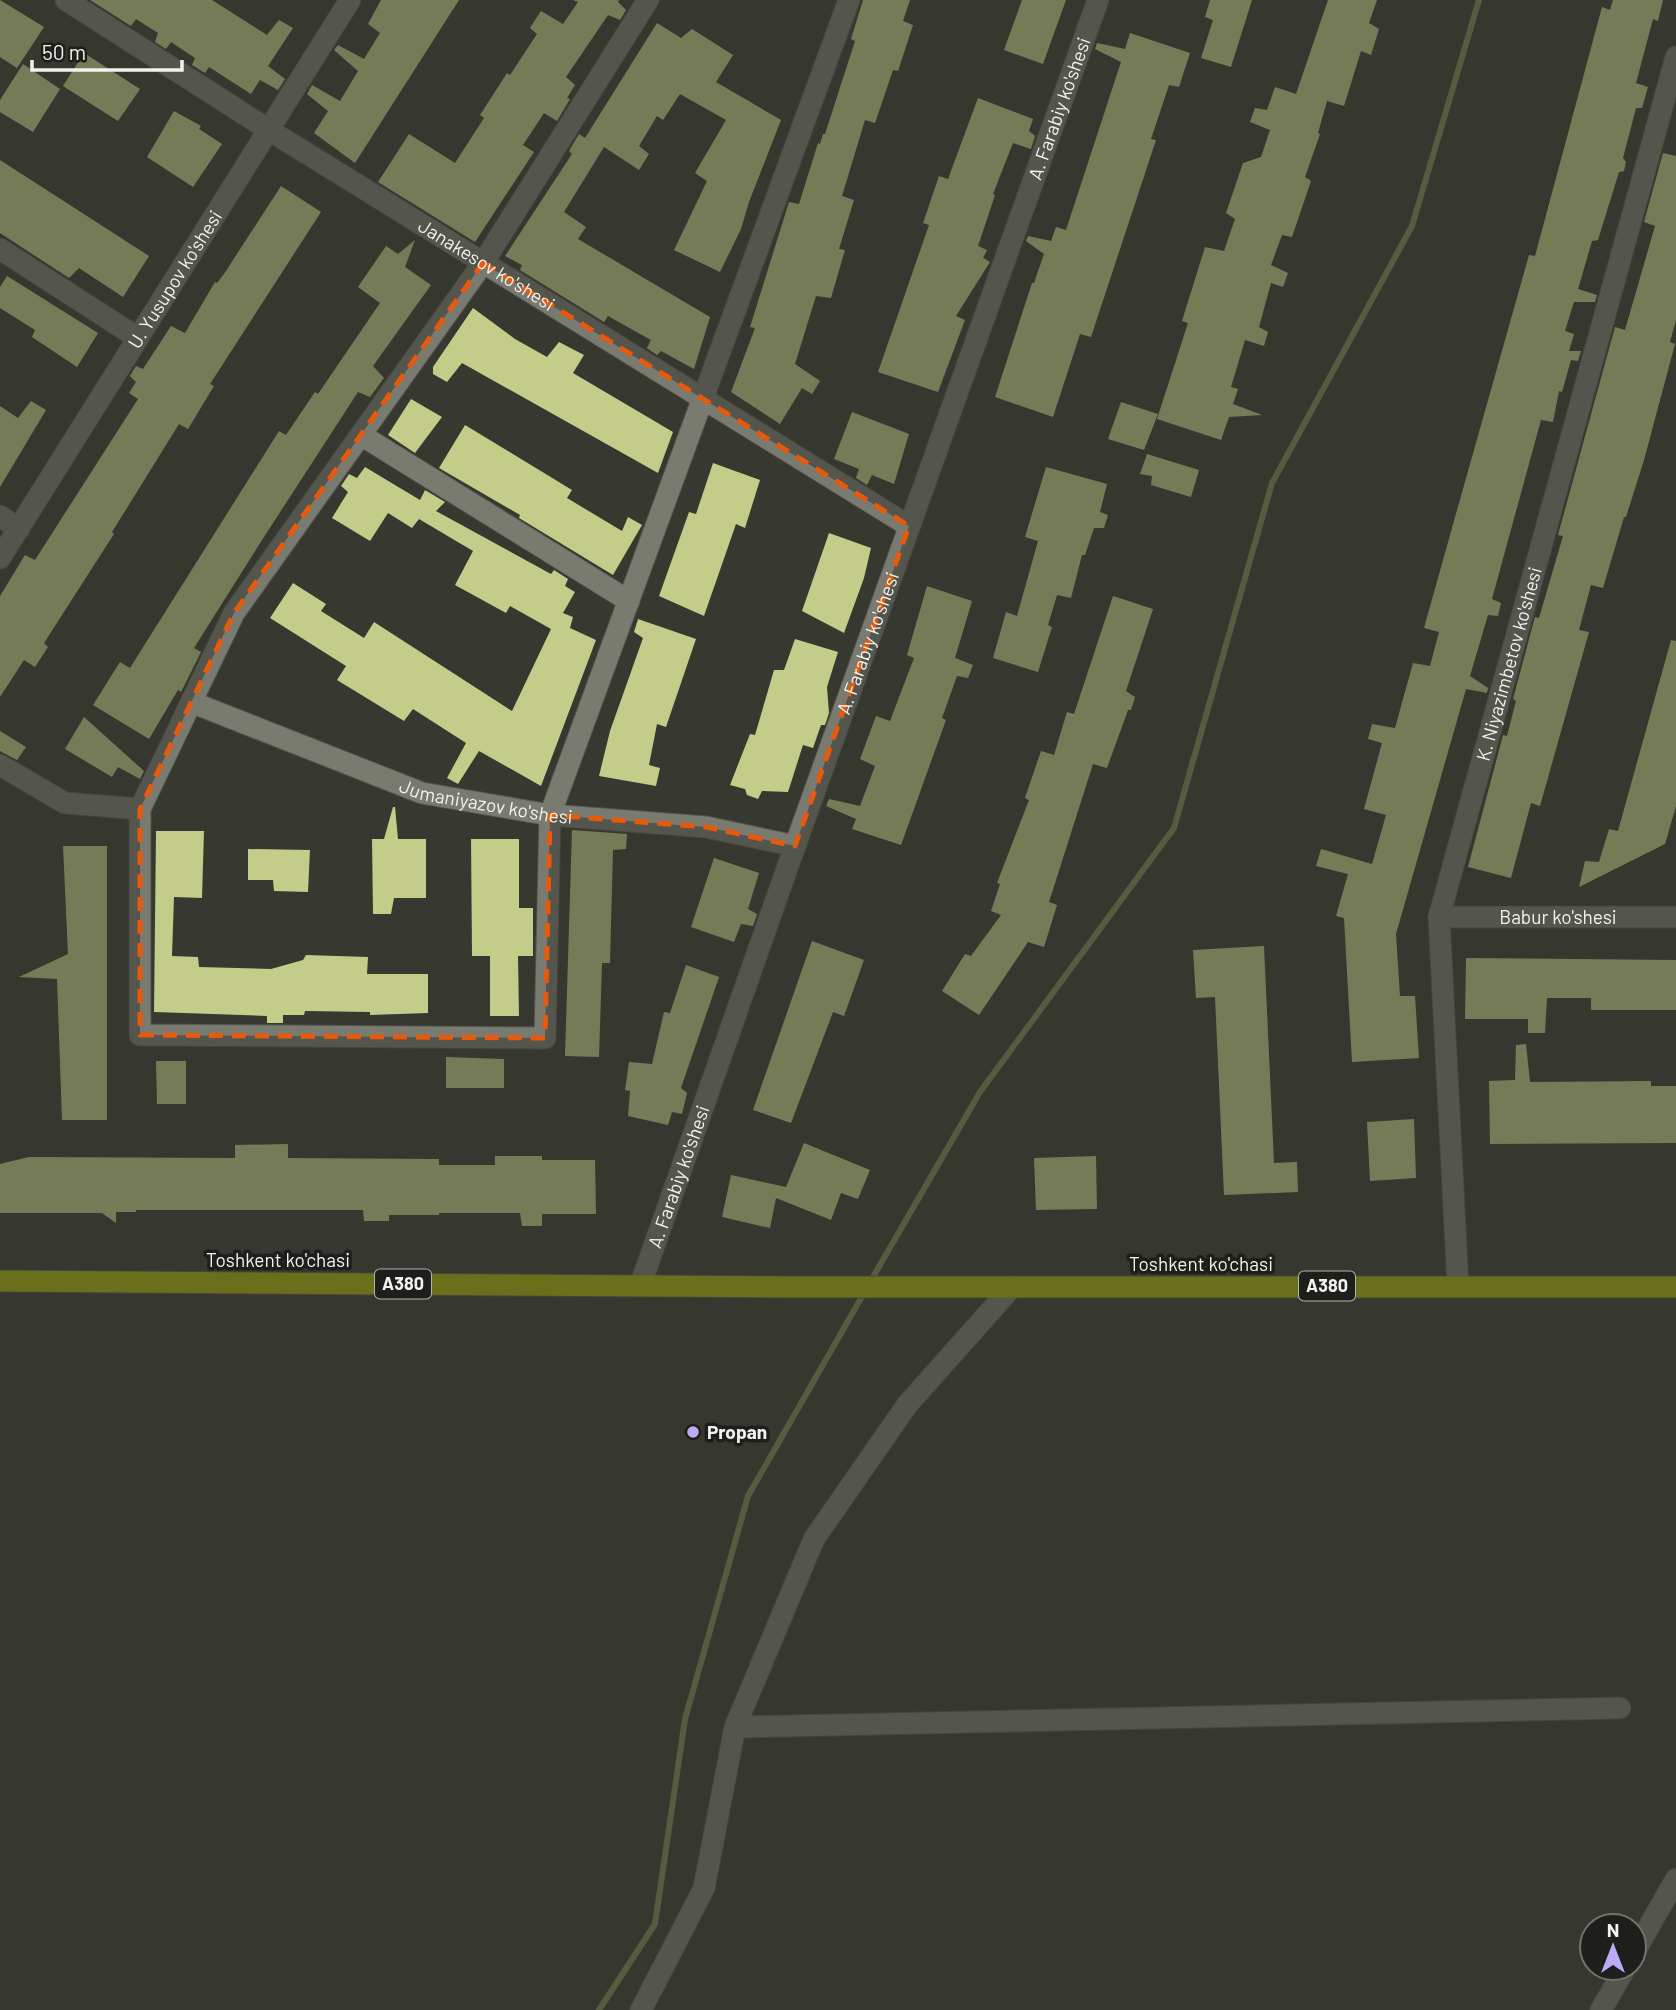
<svg xmlns="http://www.w3.org/2000/svg" width="1676" height="2010" font-family="Barlow,sans-serif">
<rect width="100%" height="100%" fill="#37382f"/>
<g fill="none" stroke-linecap="round" stroke-linejoin="round">
<path stroke="#818654" stroke-width="6" d="M869,1284l111,-192 194,-264 98,-345 140,-257 67,-226
M599,2010l56,-86 30,-205 63,-223 116,-203"/>
</g>
<path fill="#c3cc88" d="M0,0l44,27 -27,41 -17,-11z
M90,0h122l55,35 12,-15 14,8 -25,38 17,13 -7,11 -18,-10 -9,14 -42,-27 -4,6 -13,-8 3,-7 -24,-16 -5,7 -11,-7 3,-9 -22,-14 -5,7z
M381,0h78l-104,163 -41,-30 14,-22 -21,-17 5,-9 28,16 18,-30 -24,-21 4,-5 26,14 16,-26 -12,-9z
M573,0h46l-1,2 8,8 -6,10 -12,-5 -42,62 9,8 -8,13 3,1 -13,22 -13,-8 -21,32 11,7 -59,90 -97,-60 31,-48 46,29 29,-45 -4,-3 27,-42 3,2 27,-41 -7,-6 11,-17 22,13 15,-22z
M863,0h47l-7,21 10,4 -15,46 -5,-1 -18,53 -10,-3 -23,76 12,4 -15,49 6,1 -14,48 -15,-2 -21,68 25,17 -8,13 -10,-6 -22,36 -49,-32 24,-64 -5,-1 39,-125 10,2 19,-61 2,1 3,-10h2l30,-93 -4,-2z
M1022,0h44l-23,64 -39,-14z
M1210,0h42l-21,67 -30,-9 12,-38 -8,-3z
M1328,0h49l-8,23 10,6 -8,26 -10,-4 -17,55 -17,-5 -9,32 2,1 -15,43 6,4 -19,56 -10,-2 -11,30 17,8 -5,14 -12,-4 -12,44 9,5 -4,14 -19,-6 -14,47 7,2 -5,15 29,11 -33,2 -8,23 -64,-21 31,-96 -6,-2 23,-74 19,4 11,-32 -9,-6 17,-50 18,-6 9,-27 -20,-8 5,-14 12,2 8,-23 21,7z
M1613,0h50l-5,21 -5,-2 -17,64 12,4 -6,21h-6l-13,50 3,4 -2,9 -5,1 -21,68 -6,1 -14,48 19,6 -2,7h-21l-9,29 9,3 -5,17h12l-3,10 -7,-1 -9,32 -3,-1 -6,31 -12,-2 -49,179 9,4 -3,13 -10,-1 -18,61 18,12 -1,5 -21,-4 -70,245 4,62h15l4,62 -67,4 -8,-144 -8,-2 12,-42 -32,-8 5,-17 51,15 14,-49 -22,-6 18,-66 -14,-4 4,-15 23,4 18,-65 17,3 9,-34 -15,-4 35,-125 70,-248 6,1 67,-249 8,3z
M657,23l24,15 11,-9 41,26 -17,27 65,38 -32,82 -8,27 -21,43 -46,-22 33,-69 -12,-8 31,-53 -46,-26 -17,26 -6,-4 -18,30 10,8 -10,16 -35,-23 -40,65 22,15 -8,12 132,78 -16,52 -33,-18 -4,4 -10,-7 4,-8 -43,-24 -4,6 -84,-52 2,-5 -17,-9 67,-102 -3,-3 10,-17 6,4z
M1130,33l60,20 -11,34 -10,-2 -18,54 5,1 -65,197 -11,-3 -27,83 -58,-20 37,-114h2l10,-29 -18,-13 2,-5 23,5 5,-14 10,3 55,-168 -26,-13 2,-6 28,6z
M84,53l56,36 -22,32 -55,-35z
M23,64l37,25 -27,43 -33,-20v-12z
M978,98l55,21 -4,12 6,5 -4,13 -18,-6 -20,51 2,1 -17,51 9,4 -4,8 7,4 -34,54 9,4 -27,72 -60,-20 51,-147 -6,-2 16,-47 9,3z
M174,111l27,15 -2,3 23,15 -29,43 -46,-30z
M1663,153l13,3v164l-6,22 5,2 -31,116 -18,57h-2l-21,71 -12,-3 -12,45 10,2 -49,174 -9,-3 -20,75 -43,-11 35,-132 4,1 9,-35 -3,-2 22,-82 4,1 24,-82 -5,-1 57,-208 10,3 30,-104 -11,-4z
M0,160l149,96 -26,41 -44,-29 -10,10 -69,-45z
M281,186l40,26 -111,172 4,2 -26,43 -9,-5 -67,108 2,2 -70,109 4,4 -13,20 -11,-7 -24,37v-101l25,-41 10,5 103,-161 -9,-6 7,-11 -6,-6 6,-10 7,3 28,-43 14,7 30,-51 2,1 7,-9z
M415,240l-10,27 26,18 -58,81 11,12 -14,19 -12,-5 -96,148 -68,108 7,4 -20,40 -3,-2 -29,49 -56,-34 27,-43 10,6 149,-237 7,4 29,-43 3,2 62,-91 -22,-16 28,-41 12,8z
M7,276l91,57 -21,34 -45,-30 3,-7 -35,-22v-21z
M473,308l42,31 32,18 12,-15 25,13 -11,18 100,59 -15,41 -196,-110 -15,19 -14,-8v-7z
M411,399l31,18 -27,36 -27,-18z
M31,401l15,9 -46,77v-81l18,12z
M1121,402l37,12 -14,36 -36,-11z
M852,412l57,22 -15,50 -22,-9 -5,10 -11,-7 3,-9 -25,-10z
M465,425l107,65 -5,8 55,33 6,-14 14,8 -29,50 -94,-57 1,-3 -81,-47z
M1147,454l52,16 -8,27 -40,-12 1,-9 -12,-2z
M713,463l47,17 -15,48 -9,-4 -32,92 -45,-20 30,-84 7,2z
M365,467l55,33 5,-10 20,12 -9,9 115,63 3,-4 14,9 -3,7 10,6 -12,21 10,4 -3,11 26,12 -55,146 -62,-35 -21,33 -11,-6 19,-35 -53,-34 -9,12 -67,-41 9,-14 -76,-48 23,-35 33,21 -5,7 43,27 10,-16 138,89 39,-82 -41,-23 -4,7 -51,-28 18,-34 -54,-32 -7,9 -24,-15 -18,28 -38,-23 16,-26 -7,-6 8,-12 8,4z
M1046,467l61,17 -7,28 8,3 -4,13h-10l-9,27h-3l-11,43 -14,-3 -9,30 4,2 -14,45 -45,-14 13,-46 11,4 21,-75 -13,-4z
M829,533l42,15 -7,30 -20,55 -42,-22z
M927,586l45,15 -17,57 18,7 -5,13 -11,-2 -15,42 4,2 -45,125 -49,-16 4,-10 -30,-13 3,-7 31,7 15,-40 -15,-7 16,-43 14,5 24,-63 -7,-3z
M1113,596l40,13 -27,82 9,6 -4,13h-3l-21,58 -14,-4 -44,138 8,3 -13,42 -16,-5 -49,73 -37,-24 23,-37 6,2 30,-41 -10,-4 9,-27 -3,-1 32,-83 -4,-2 16,-47 13,4 13,-43 7,2z
M638,619l58,20 -30,88 -9,-3 -8,41 11,3 -4,18 -57,-10 11,-45 33,-93 -9,-6z
M795,639l43,13 -11,35 2,26 -4,12h-4l-8,23 -10,-3 -15,47 -26,-1 -4,8 -11,-4 -2,-6 -15,-4 20,-51 5,1 19,-65h10z
M1671,640l5,1v165l-11,38 -86,43 6,-26 14,1 10,-33 9,2z
M84,717l60,54 -4,8 -22,-12 -6,10 -47,-28z
M0,731l26,16 -9,13 -17,-9z
M393,807h2l3,32h28v59h-32l-3,16h-18l-1,-75h12z
M572,830l55,4 -1,15 -13,1 -3,113h-8l-3,94 -34,-1z
M156,831h48l-2,67 -28,-1 -2,59 26,1 1,10 72,2 32,-9 3,-5 62,2 -1,17h61v39l-58,2v-3l-65,-1 -1,4h-21v8h-16v-7l-113,-4z
M471,839h48v69h14v48h-15l1,60h-29v-60h-18z
M63,846h44v274h-45l-5,-141 -38,-2 49,-23z
M248,849l62,1 -2,42 -34,-1 -1,-11h-25z
M714,858l45,15 -11,36 9,5 -4,12 -12,-2 -7,18 -43,-15z
M812,941l52,19 -20,56 -11,-4 -42,111 -38,-13z
M1264,946l10,217 23,-1 1,30 -74,3 -9,-198 -19,1 -3,-48z
M1466,958l210,2v50h-85v-12h-44l-2,35h-17v-14h-63z
M686,965l33,12 -38,111 6,5 -5,21 -10,-2 -4,13 -40,-9 2,-25 -5,-1 4,-28 23,2 12,-52 6,1z
M1526,1044l4,38 121,-1v5h25v57l-186,1 -1,-63 26,-1 1,-35z
M446,1057l58,2v29h-58z
M156,1061h30v43h-29z
M1414,1119l2,59 -46,3 -3,-59z
M804,1143l66,27 -12,29 -17,-6 -10,27 -55,-22 -6,30 -48,-11 9,-42 55,12z
M288,1144v14l151,1v6h56v-9h47v4h53l1,54h-54v12h-20l-2,-13h-81v2h-50v6h-25l-1,-11h-227v2h-20v11l-14,-10h-102v-49l29,-7 206,1v-13z
M1096,1156l1,53 -61,1 -2,-52z"/>
<g fill="none" stroke-linecap="round" stroke-linejoin="round">
<g stroke="#55564f" stroke-width="23">
<g id="minor">
<path id="s1" d="M66,0l203,130 640,396"/>
<path d="M648,0l-165,263 -249,350 -94,196v226l405,3 5,-223 299,-815"/>
<path d="M0,249l138,89"/>
<path d="M361,435l268,166"/>
<path d="M0,516l19,13"/>
<path id="s2" d="M0,558l350,-558"/>
<path id="s3" d="M191,702l231,91 128,22 156,12 89,19"/>
<path d="M0,765l65,38 75,6"/>
<path id="s4" d="M1439,917h237"/>
<path id="s5" d="M640,1286l155,-440 303,-846"/>
<path id="s6" d="M1458,1286l-19,-369 237,-860"/>
<path d="M735,1727l885,-19"/>
<path d="M1634,1953l42,-74"/>
<path d="M641,2010l63,-122 31,-161 79,-188 93,-134 105,-118"/>
<path d="M1601,2010l24,-42"/>
</g>
</g>
<g stroke="#55564f" stroke-width="23">
<path id="highway" d="M0,1281l786,6h890"/>
</g>
<use href="#minor" stroke="#797b71" stroke-width="21"/>
<use href="#highway" stroke="#a6b204" stroke-width="21"/>
</g>
<path d="M0 0H1676V2010H0ZM483,263l426,263 -114,320 -89,-19 -156,-12 -5,223 -405,-3v-226l94,-196z" fill="#37382f" fill-opacity=".55" fill-rule="evenodd"/>
<path fill="none" stroke="#e8590c" stroke-width="5" stroke-dasharray="14 9" stroke-linejoin="round" d="M483,263l426,263 -114,320 -89,-19 -156,-12 -5,223 -405,-3v-226l94,-196z"/>
<circle fill="#bcaaf6" stroke="#1e1f1b" stroke-width="2.5" cx="693" cy="1432" r="7"/>
<g text-anchor="middle" stroke-width="7" stroke-linejoin="round" paint-order="stroke">
<g fill="#1e1f1b" stroke="#b2b3ae" stroke-width="2">
<rect x="375" y="1269.5" width="56" height="29" rx="5"/>
<rect x="1299" y="1271.5" width="56" height="29" rx="5"/>
</g>
<g font-size="18" font-weight="bold" fill="#f1f3ed">
<text x="403" y="1290">A380</text>
<text x="1327" y="1292">A380</text>
</g>
<g font-size="19" fill="#f1f3ed" stroke="#1e1f1b">
<text dy="7" stroke="none"><textPath href="#s5" startOffset="1250">A. Farabiy ko'shesi</textPath></text>
<text dy="7" stroke="none"><textPath href="#s1" startOffset="497">Janakesov ko'shesi</textPath></text>
<text dy="7" stroke="none"><textPath href="#s2" startOffset="329">U. Yusupov ko'shesi</textPath></text>
<text dy="7" stroke="none"><textPath href="#s5" startOffset="682">A. Farabiy ko'shesi</textPath></text>
<text dy="7" stroke="none"><textPath href="#s6" startOffset="632">K. Niyazimbetov ko'shesi</textPath></text>
<text dy="7" stroke="none"><textPath href="#s3" startOffset="313">Jumaniyazov ko'shesi</textPath></text>
<text dy="7" stroke="none"><textPath href="#s4" startOffset="119">Babur ko'shesi</textPath></text>
<text dy="7" stroke="none"><textPath href="#s5" startOffset="116">A. Farabiy ko'shesi</textPath></text>
<text x="278" y="1267">Toshkent ko'chasi</text>
<text x="1201" y="1271">Toshkent ko'chasi</text>
</g>
<g font-size="19" font-weight="bold" fill="#f1f3ed" stroke="#1e1f1b" text-anchor="start">
<text x="707" y="1439">Propan</text>
</g>
</g>
<g transform="translate(1613 1947)"><circle r="33" fill="#1e1f1b" stroke="#72746f" stroke-width="2"/>
<path d="M0-5L12 26L0 18L-12 26Z" fill="#bcaaf6"/>
<text y="-10" font-size="19" font-weight="bold" text-anchor="middle" fill="#f1f3ed">N</text>
</g>
<path d="M32 60v10h150v-10" fill="none" stroke="#f1f3ed" stroke-width="3.5"/>
<text x="42" y="60" font-size="21" fill="#f1f3ed" stroke="#1e1f1b" stroke-width="5" paint-order="stroke">50 m</text>
</svg>
